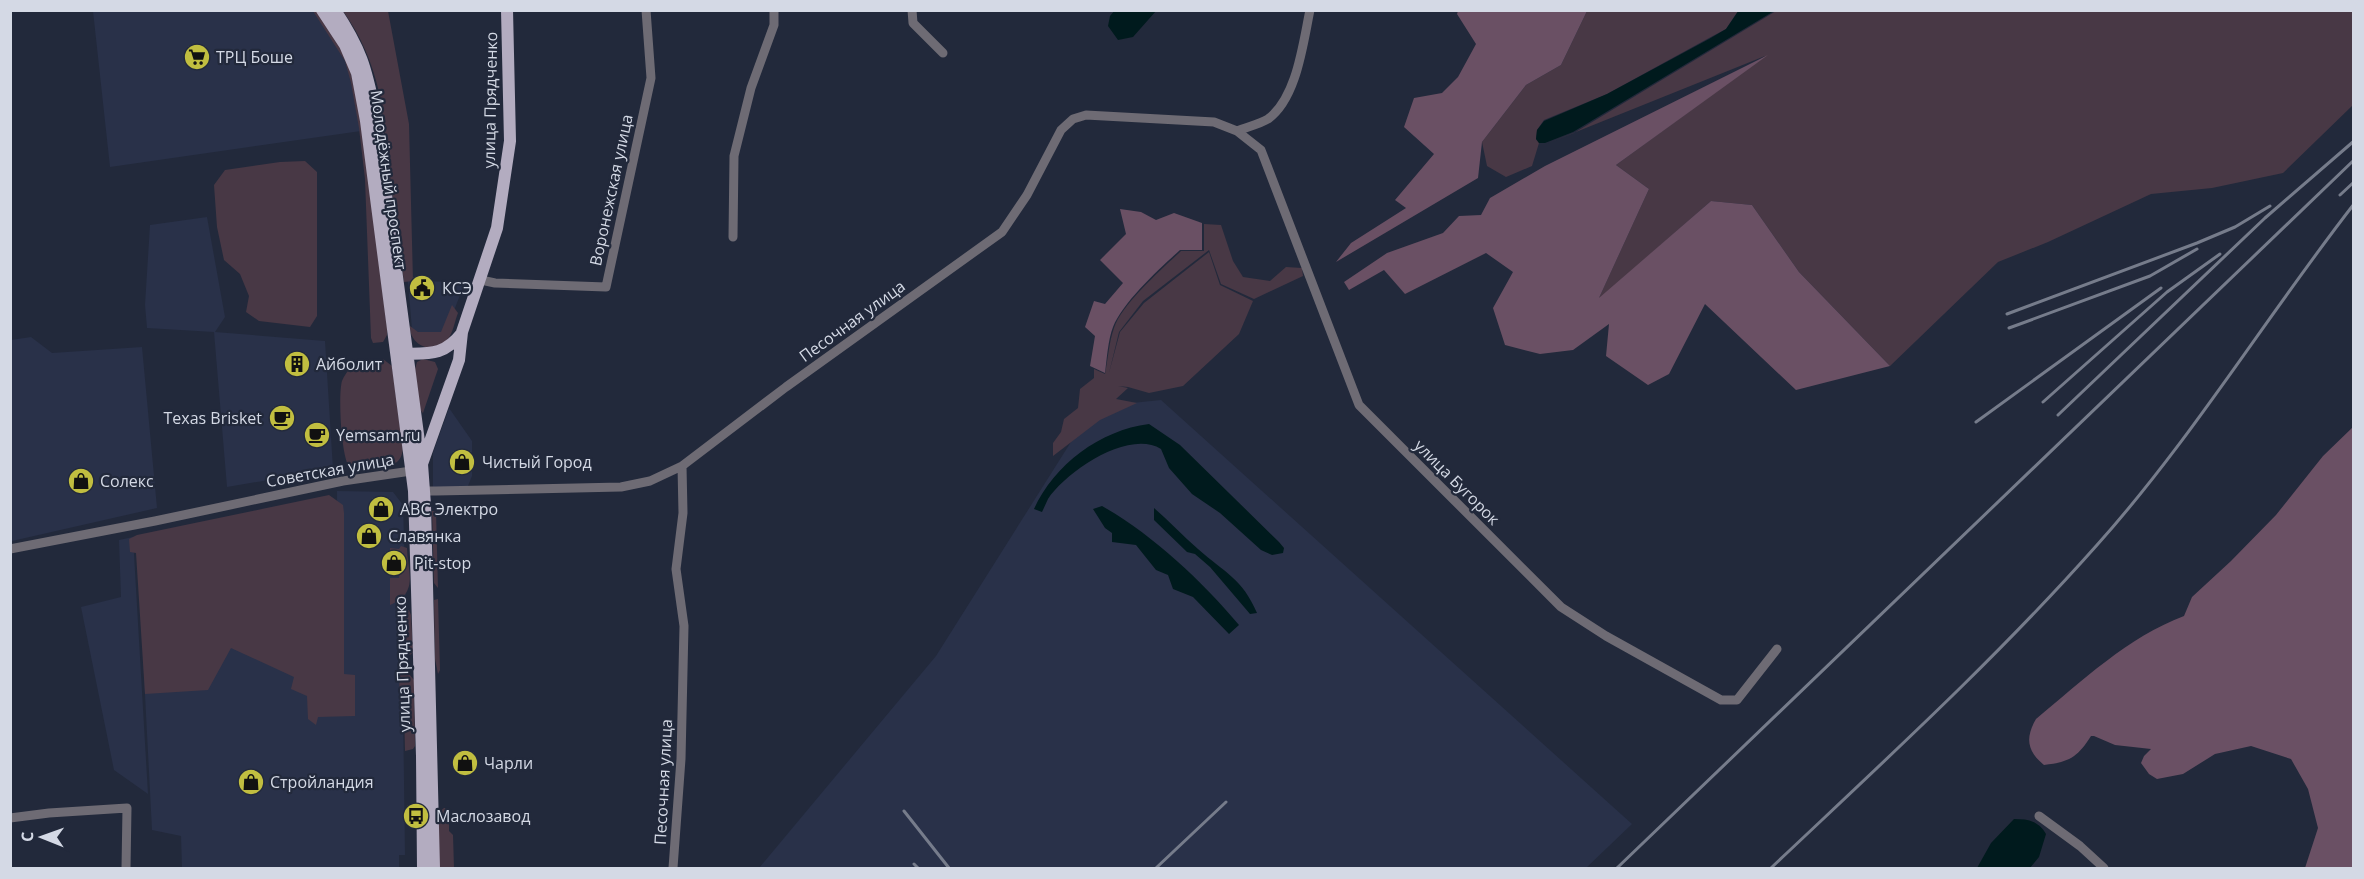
<svg xmlns="http://www.w3.org/2000/svg" width="2364" height="879" font-family="'Open Sans',sans-serif">
<rect width="100%" height="100%" fill="#22293b"/>
<path fill="#293149" d="M93,11h222l32,53 14,67 -251,36z
M207,217l18,100 -10,15 110,9 8,128 -106,18 -13,-155 -67,-4 -2,-23 5,-80z
M408,281l57,1 -20,52 -10,3 -23,-7z
M31,337l21,16 90,-6 15,161 -145,33 -2,-9 1,-192z
M1161,400l471,424 -46,44h-827l177,-212 157,-249z
M449,408l23,33v35l-4,10 -35,2v-35z
M337,491l56,1 10,13 6,196 -6,5 2,149h-6v13h-217l-1,-32 -29,-6 -9,-174 86,-9 109,36z
M133,537l15,257 -34,-24 -33,-163 40,-10 -2,-57z"/>
<path fill="#483845" d="M313,11h4l20,29 12,24 13,61 25,202v8l-4,7 -10,1 -2,-5 -6,-159 -6,-51 -8,-45 -6,-22z
M343,11h45l21,113 4,157 -9,1 -25,-190c-7,-30 -18,-56 -36,-81z
M1587,11h151l-12,18 -17,9 -102,56 -63,26 -7,10 -1,9 3,4 -7,23 -26,11 -19,-11 -5,-24 44,-57 35,-20z
M1776,11h577v94l-70,68 -71,15 -61,6 -103,48 -50,20 -108,104 -91,-94 -47,-67 -41,-4 -113,99 51,-111 -33,-24 149,-109 -219,88 28,-11z
M305,161l12,11v144l-7,11 -51,-6 -13,-9 3,-16 -9,-22 -16,-14 -7,-33 -3,-42 11,-15 55,-8z
M1204,224l17,1 12,36 10,16 27,4 16,-14 16,1 1,8 -49,23 -33,-15 -12,-34 -66,51 -24,31 -10,41 11,-41 24,-29 65,-51 11,33 33,16 -14,33 -56,52 -34,7 -21,-6 -10,-1 10,2 -12,11 21,4 -37,17 -47,36v-13l8,-11 3,-13 14,-11 2,-19 14,-11v-9l11,5c3,-15 4,-32 9,-46 8,-24 48,-59 67,-77h23z
M452,305l6,8c-3,7 -5,21 -11,27 -12,16 -38,6 -37,-14l8,6h23z
M383,359l9,7 11,83c-1,4 -1,8 -5,12 -7,7 -41,13 -48,7 -9,-9 -12,-74 -8,-87 2,-5 6,-11 10,-15 9,-7 20,-6 31,-7z
M423,359l12,3 3,7 -15,44 -3,-3 -5,-41 2,-7z
M329,495l14,10 1,8v161l11,1v41l-37,1 -2,8 -8,-6 -1,-23 -16,-7 3,-12 -63,-29 -23,42 -63,4 -9,-141 -6,-1 -1,-13 8,-4z
M432,511h4l2,77 -4,-5z
M401,546l6,2c0,22 13,45 -17,57v-27h9l1,-25 -10,-1v-4l9,1z
M438,599l2,71 -2,4 -3,-15 -1,-59z
M403,610h6l2,5 2,37 -3,3h-7l-4,-4v-36z
M399,672l10,2 5,6 1,66 -2,3 -8,2 -1,-39 -4,-1z
M444,808h5v23l4,4 1,33h-15l-1,-55z"/>
<path fill="#6a5064" d="M1458,11h129l-26,54 -35,20 -44,57 -4,36 -142,84 15,-19 55,-35 -11,-8 39,-46 -30,-27 10,-29 28,-5 16,-16 18,-33 -19,-30z
M1768,55l-152,110 33,24 -50,109 112,-97 41,4 47,67 91,94 -94,24 -91,-86 -36,70 -21,11 -42,-29 3,-32 -36,26 -33,4 -35,-9 -12,-37 20,-36 -27,-19 -81,41 -21,-24 -35,20 -5,-8 43,-29 56,-20 16,-17 22,-1 9,-17 55,-32z
M1120,209l21,3 15,8 18,-7 28,10v27h-22c-20,18 -57,52 -67,77 -5,13 -6,31 -8,46l-15,-7 5,-30 -10,-9 9,-26 11,3 18,-21 -23,-23 26,-26z
M2353,427v441h-48l13,-40 -10,-39 -17,-30 -40,-13 -36,8 -32,20 -26,5 -8,-5 -8,-11 3,-7 7,-7 -36,-4 -21,-9h-3c-14,22 -22,26 -47,29 -17,-14 -19,-27 -8,-46 46,-38 92,-82 148,-103l8,-19 39,-36 45,-46 47,-59z"/>
<path fill="#001a1d" d="M1115,10h41v1l-23,26 -15,3 -10,-14 2,-10z
M1739,10l35,1 -201,121 -28,11h-6l-3,-4 1,-9 7,-9 63,-27 102,-55 17,-10z
M1149,424l31,21 99,97 5,6 -1,5 -11,2 -11,-5 -41,-37 -28,-19 -23,-26 -8,-19c-33,-20 -95,23 -113,50 -2,4 -4,9 -6,13l-8,-3c20,-44 66,-79 115,-85z
M1102,506c51,29 99,74 137,119l-10,9 -36,-37 -20,-8 -5,-14 -12,-5 -20,-25 -24,-3v-9l-7,-5 -12,-19z
M1154,508c15,13 29,28 44,41 27,24 44,29 59,64l-7,1 -40,-47 -15,-13 -8,-2 -33,-32z
M2014,819c14,0 25,2 32,15l-7,23 -9,11h-53l14,-25z"/>
<g fill="none" stroke-linecap="round" stroke-linejoin="round">
<path stroke="#6e6b74" stroke-width="9" d="M912,10l1,13 30,30
M1237,131c10,-4 23,-7 31,-12 29,-21 35,-76 42,-109
M733,237l1,-81 17,-68 23,-63v-15
M481,280l14,3 111,4 45,-209 -5,-68
M10,549l145,-28 188,-40 68,-10 13,20h12l185,-4 29,-6 32,-15
M2039,816l41,30 24,22
M10,818l39,-5 78,-5 -1,60
M673,868l8,-109 3,-133 -8,-57 7,-56 -1,-47 104,-79 216,-155 25,-37 34,-65 12,-11 13,-4 128,7 23,9 24,19 98,255 202,202 45,29 115,64h16l40,-51"/>
<path stroke="#b3acc0" stroke-width="12" d="M322,10l23,35 12,28 9,48 48,370 8,265 1,112
M335,10c26,39 31,58 40,102l47,352 3,41 9,363
M400,354c28,-1 43,3 62,-21
M422,464l37,-104 3,-28 35,-104 13,-87 -3,-131"/>
<path stroke="#767c8b" stroke-width="3" d="M2340,195l14,-13
M2007,314l190,-71 38,-16 35,-21
M2009,328l141,-52 47,-27
M2043,402l124,-110 53,-38
M2058,415l207,-197 89,-77
M1976,422l185,-134
M904,811l45,57
M914,864l4,4
M1156,868l70,-66
M1617,868l737,-708
M1771,868c111,-105 224,-208 326,-323 95,-106 169,-228 257,-341"/>
</g>
<defs>
<g id="supermarket-disc" transform="scale(1.35)"><circle r="9.5" fill="#c1be40" stroke="#22293b"/><path d="M-6-5.5h2.5l.6 2H6L4.5 2H-2.5L-4.4-4H-6ZM-1.5 3.2a1.3 1.3 0 1 0 .1 0ZM3 3.2a1.3 1.3 0 1 0 .1 0Z" fill="#111"/></g>
<g id="civic-disc" transform="scale(1.35)"><circle r="9.5" fill="#c1be40" stroke="#22293b"/><path d="M-.6-6.5H3V-4.5H.6V-3L4-1V1h2V6H-6V1h2V-1L-.6-3ZM-1.2 2.5V6h2.4V2.5Z" fill="#111"/></g>
<g id="building-disc" transform="scale(1.35)"><circle r="9.5" fill="#c1be40" stroke="#22293b"/><path d="M-4-6H4V6H1V3H-1V6H-4ZM-2.5-4.3h1.7v1.8h-1.7ZM.8-4.3h1.7v1.8H.8ZM-2.5-1h1.7V.8h-1.7ZM.8-1h1.7V.8H.8Z" fill="#111"/></g>
<g id="cafe-disc" transform="scale(1.35)"><circle r="9.5" fill="#c1be40" stroke="#22293b"/><path d="M-5.5-4.5H6V0H3Q3 3.5 0 3.5H-2.5Q-5.5 3.5-5.5 0ZM3-3.2v2h1.7v-2ZM-6 4.5H4V6H-6Z" fill="#111"/></g>
<g id="shop-disc" transform="scale(1.35)"><circle r="9.5" fill="#c1be40" stroke="#22293b"/><path d="M-5-2.5h2.3a2.7 3.5 0 0 1 5.4 0H5L5.5 6h-11ZM-1.5-2.5h3a1.5 2.3 0 0 0-3 0Z" fill="#111"/></g>
<g id="bus-disc" transform="scale(1.35)"><circle r="9.5" fill="#c1be40" stroke="#22293b"/><path d="M-5-6H5V4H4V6H2V4H-2V6H-4V4H-5ZM-3.5-4V0h7V-4ZM-3.5 1.2v1.5H-2V1.2ZM2 1.2v1.5H3.5V1.2Z" fill="#111"/></g>
</defs>
<g fill-rule="evenodd">
<use href="#supermarket-disc" x="197" y="57"/>
<use href="#civic-disc" x="422" y="288"/>
<use href="#building-disc" x="297" y="364"/>
<use href="#cafe-disc" x="282" y="418"/>
<use href="#cafe-disc" x="317" y="435"/>
<use href="#shop-disc" x="462" y="462"/>
<use href="#shop-disc" x="81" y="481"/>
<use href="#shop-disc" x="381" y="509"/>
<use href="#shop-disc" x="369" y="536"/>
<use href="#shop-disc" x="394" y="563"/>
<use href="#shop-disc" x="465" y="763"/>
<use href="#shop-disc" x="251" y="782"/>
<use href="#bus-disc" x="416" y="816"/>
</g>
<g text-anchor="middle" stroke-width="4.5" stroke-linejoin="round" paint-order="stroke">
<g font-size="16" fill="#d4d9e5" stroke="#22293b" text-anchor="start">
<text x="216" y="63">ТРЦ Боше</text>
<text x="442" y="294">КСЭ</text>
<text x="316" y="370">Айболит</text>
<text x="262" y="424" text-anchor="end">Texas Brisket</text>
<text x="336" y="441">Yemsam.ru</text>
<text x="482" y="468">Чистый Город</text>
<text x="100" y="487">Солекс</text>
<text x="400" y="515">АВС Электро</text>
<text x="388" y="542">Славянка</text>
<text x="414" y="569">Pit-stop</text>
<text x="484" y="769">Чарли</text>
<text x="270" y="788">Стройландия</text>
<text x="436" y="822">Маслозавод</text>
</g>
<g font-size="16" fill="#d4d9e5" stroke="#22293b">
<text transform="translate(490 100) rotate(-89)" y="6">улица Прядченко</text>
<text transform="translate(389 180) rotate(82)" y="6">Молодёжный проспект</text>
<text transform="translate(611 190) rotate(-78)" y="6">Воронежская улица</text>
<text transform="translate(852 321) rotate(-36)" y="6">Песочная улица</text>
<text transform="translate(330 470) rotate(-10)" y="6">Советская улица</text>
<text transform="translate(1457 482) rotate(45)" y="6">улица Бугорок</text>
<text transform="translate(402 664) rotate(-92)" y="6">улица Прядченко</text>
<text transform="translate(663 782) rotate(-87)" y="6">Песочная улица</text>
</g>
</g>
<rect width="2364" height="879" fill="none" stroke="#d4d9e5" stroke-width="24"/>
<g transform="translate(42 837) rotate(271)" stroke="#22293b" stroke-width="4.5" paint-order="stroke">
<path d="M0-4.5L10 22L0 15L-10 22Z" fill="#d4d9e5"/>
<text y="-9" font-size="16" font-weight="bold" text-anchor="middle" fill="#d4d9e5">С</text>
</g>
</svg>
